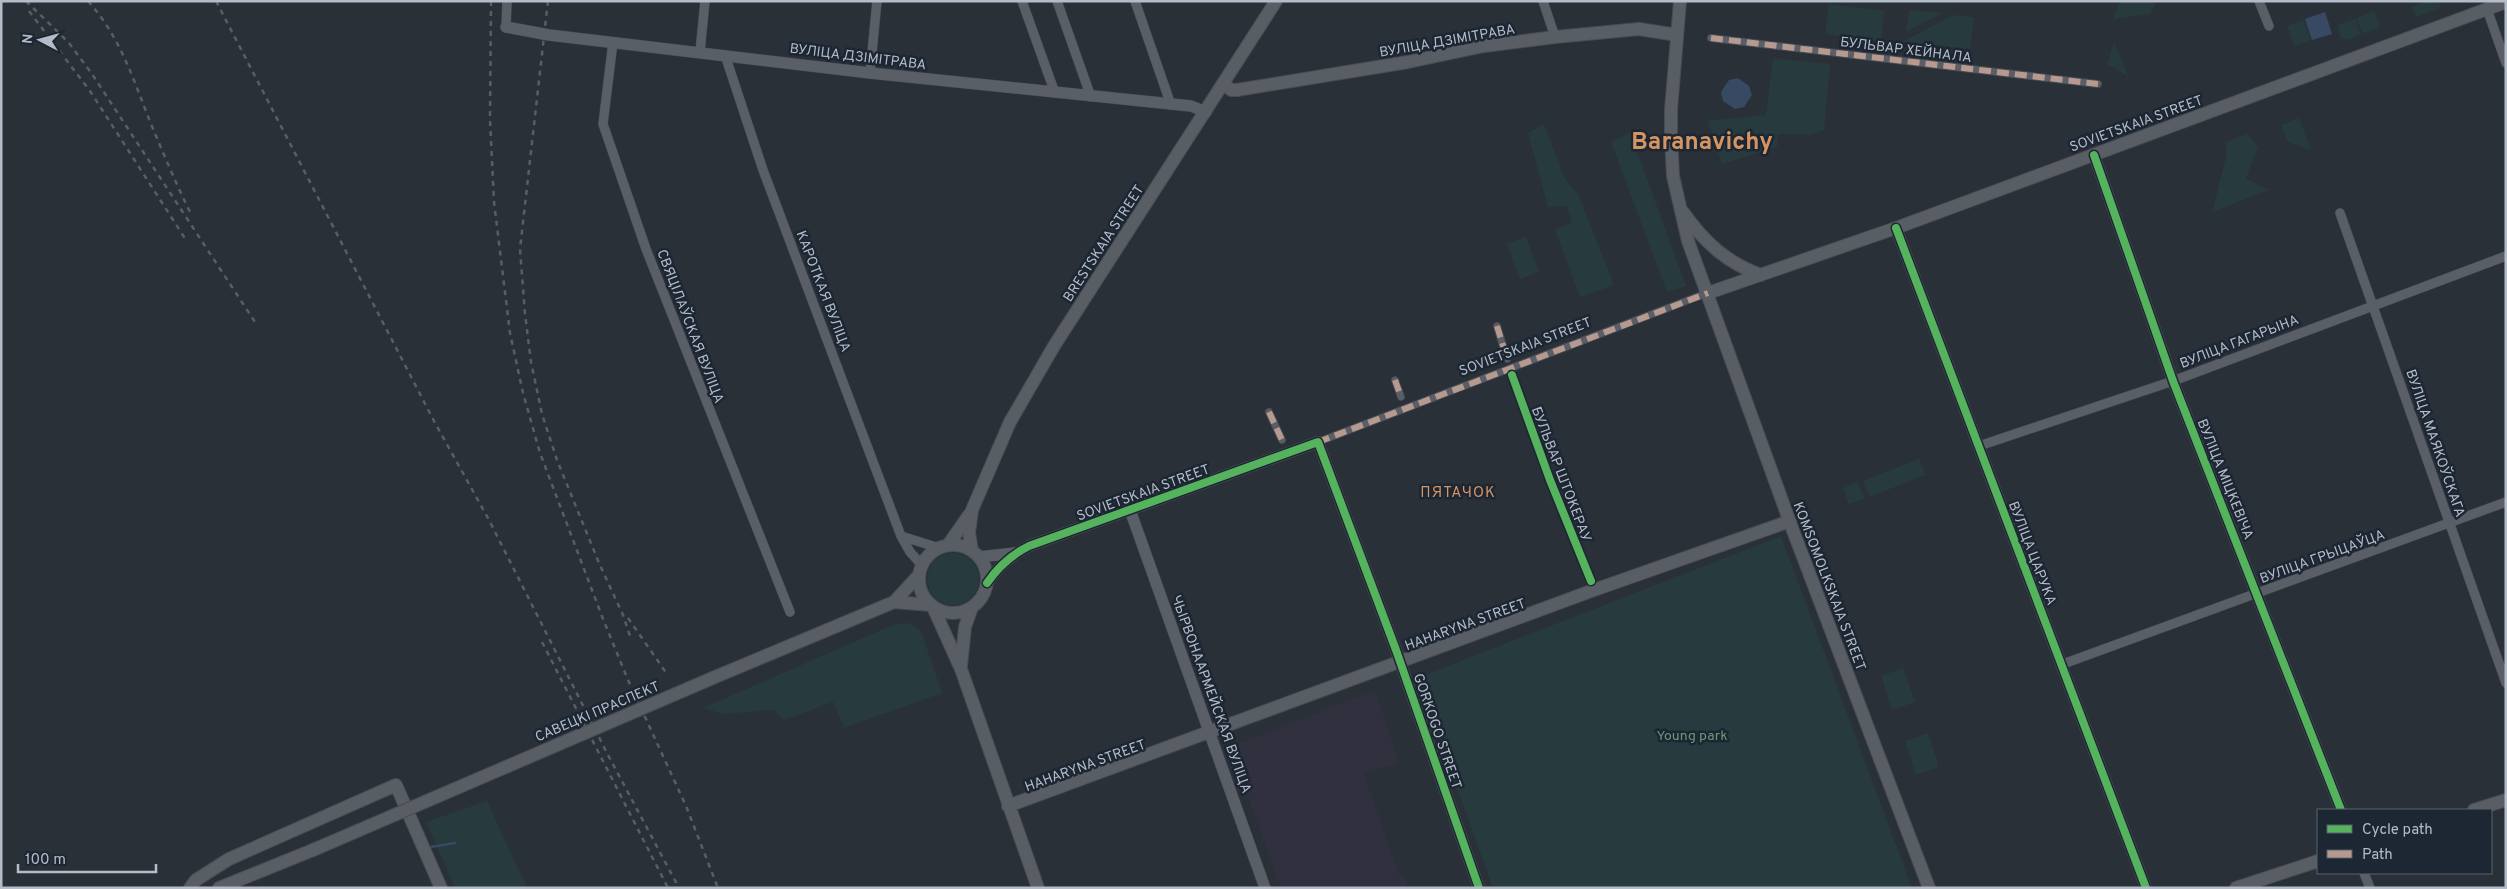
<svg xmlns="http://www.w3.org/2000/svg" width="2507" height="889" font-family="Overpass,sans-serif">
<rect width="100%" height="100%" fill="#2a3038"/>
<path fill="#31303e" d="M1375,690l24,72 -35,12 36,103 4,-1 3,12h-126l-51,-141z"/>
<path fill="#273a3e" d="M2120,1h37l-7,13 -37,5z
M2426,1h12l3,7 -25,9 -4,-10z
M1829,4l55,7 -3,30 -56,-7z
M1909,10l34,3 -37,19z
M2374,11l6,16 -17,7 -7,-16z
M1954,15l20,2 -4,32 -68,-7z
M2355,19l6,16 -15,5 -5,-3 -4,-12z
M2303,20l8,20 -17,6 -7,-20z
M2114,42l14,34 -21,-12z
M1773,58l57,6 -6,66 -14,5 -32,-1 -1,13 -55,17 -14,-43 58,-6z
M2299,118l12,32 -23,-8 -7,-17z
M1544,124l20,53 15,19 35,89 -34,12 -25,-67 17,-8 -6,-16 -18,1 -20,-74z
M1630,132l56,154 -19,6 -56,-150z
M2248,134l10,13 -12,31 23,12 -57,22 15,-59 -2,-11z
M1526,237l13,35 -19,7 -13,-35z
M1919,459l6,16 -55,22 -7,-16z
M1858,482l6,17 -15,5 -6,-16z
M1781,536l131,352h-419l-76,-210z
M927 579a26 26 0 1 1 52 0a26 26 0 1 1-52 0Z
M909,623l12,8 21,62 -98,35 -11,-26 -49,18 -10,-10 -50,4 -21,-6 192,-84z
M1903,668l12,34 -23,8 -11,-34z
M1928,733l11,34 -23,8 -11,-34z
M487,801l39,85 1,2h-72l-29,-66z"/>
<path fill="#384963" d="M2325,12l7,22 -20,6 -7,-21z
M1738,78l11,8 3,9 -8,12 -9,2 -12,-8 -2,-9 8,-12z"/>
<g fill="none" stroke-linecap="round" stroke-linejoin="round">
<path stroke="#384963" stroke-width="2.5" d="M431,847l24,-4"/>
<g stroke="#484c53" stroke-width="8">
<path id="pedestrian" d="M1711,38l387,46
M1497,326l10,33
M1512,375l38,105 41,101
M1395,380l6,17
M1269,412l13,28
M1318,442l389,-149"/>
</g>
<g stroke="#484c53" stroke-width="10">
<path id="minor" d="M1022,1l33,92
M1057,1l34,96
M1135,1l36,104
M1543,1l12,36
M2259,1l10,25
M2487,9l19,54
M506,27l1,-26
M613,42l-10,82 43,125 144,363
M700,52l5,-51
M725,55l38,115 138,366 9,16 12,13
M870,73l7,-72
M2340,213l166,470
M1979,446l194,-65 333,-125
M901,536l38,12
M2063,664l443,-162
M2364,873l6,15"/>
</g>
<g stroke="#484c53" stroke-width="12">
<path id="tertiary" d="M506,27l43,8 321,38 321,33 15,6
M2094,155l79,226 168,429
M1896,228l250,660
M1130,510l135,378
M979,557l36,-4
M987,583c11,-16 24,-28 42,-37l289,-104 78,208 83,238"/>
</g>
<g stroke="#484c53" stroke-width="14">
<path id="secondary" d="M1680,1l-9,109v26l2,40 15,65 104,287 137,360
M1224,84l7,6h6l171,-28 76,-16 71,-9 84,-8 38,6
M1683,212c21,30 44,51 78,63
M1708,293l188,-65 610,-226
M948,545l21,-30
M919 579a34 34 0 1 1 68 0a34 34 0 1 1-68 0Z
M972,551l-3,-18 3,-23 38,-88 44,-76 222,-345
M894,602l37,3
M933,607l28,62 77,219
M961,666l4,-39 7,-20
M715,677l179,-75 25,-27
M1008,806l586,-216 196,-69
M2474,810l32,-10
M190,888l6,-8 33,-21 167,-74 45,103
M219,888l94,-38
M2236,888l82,-27"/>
</g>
<use href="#pedestrian" stroke="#5a5e66" stroke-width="6"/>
<use href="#minor" stroke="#5a5e66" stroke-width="9"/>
<use href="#tertiary" stroke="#5a5e66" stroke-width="11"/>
<use href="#secondary" stroke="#595d64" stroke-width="12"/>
<path stroke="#595d64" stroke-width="2.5" stroke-dasharray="5 5" stroke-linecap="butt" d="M26,1l43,42 23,31 163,248
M88,1c33,37 45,78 63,123 13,31 26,62 41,92
M216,1l218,420 55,99 119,235 71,133
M491,1l-1,119 4,82 16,131 13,60 17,60 63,166 25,61 58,126 32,82
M548,1l-28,248 5,65 6,48 11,52 15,46 42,103 24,52 7,21
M29,11l61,80 96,149
M628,618l39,56
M542,642l126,246"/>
<g stroke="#484c53" stroke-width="14" stroke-linecap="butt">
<path id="secondary-bridge" d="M313,850l402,-173"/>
</g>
<use href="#secondary-bridge" stroke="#595d64" stroke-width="12"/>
<path stroke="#b69a8f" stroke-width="6" stroke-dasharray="12 6" stroke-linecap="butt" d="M1711,38l387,46
M1497,326l10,33
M1395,380l6,17
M1269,412l13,28
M1318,442l390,-149"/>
<g stroke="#1d2633" stroke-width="11">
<path id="cycleway" d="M2094,155l79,226 168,429
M1896,228l250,660
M1512,375l38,105 41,101
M987,583c11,-16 24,-28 42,-37l289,-104 78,208 83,238"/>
</g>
<use href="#cycleway" stroke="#56b35d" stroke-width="8"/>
</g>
<g text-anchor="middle" stroke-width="5" stroke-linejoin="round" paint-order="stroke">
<g font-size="14" fill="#b4bcc9" stroke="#1d2633">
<text transform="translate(1447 40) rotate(-10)" y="5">ВУЛІЦА ДЗІМІТРАВА</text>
<text transform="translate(1906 49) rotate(7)" y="5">БУЛЬВАР ХЕЙНАЛА</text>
<text transform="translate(858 56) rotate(7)" y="5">ВУЛІЦА ДЗІМІТРАВА</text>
<text transform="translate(2136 123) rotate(-20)" y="5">SOVIETSKAIA STREET</text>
<text transform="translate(1103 243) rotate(-57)" y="5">BRESTSKAIA STREET</text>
<text transform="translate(824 291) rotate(69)" y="5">КАРОТКАЯ ВУЛІЦА</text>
<text transform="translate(691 326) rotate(69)" y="5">СВЯЦІЛАЎСКАЯ ВУЛІЦА</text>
<text transform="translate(2239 341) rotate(-21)" y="5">ВУЛІЦА ГАГАРЫНА</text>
<text transform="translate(1525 346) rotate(-21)" y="5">SOVIETSKAIA STREET</text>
<text transform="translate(2436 443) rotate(71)" y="5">ВУЛІЦА МАЯКОЎСКАГА</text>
<text transform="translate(1562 474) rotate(69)" y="5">БУЛЬВАР ШТОКЕРАУ</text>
<text transform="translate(2226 479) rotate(68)" y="5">ВУЛІЦА МІЦКЕВІЧА</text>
<text transform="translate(1143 492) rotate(-20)" y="5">SOVIETSKAIA STREET</text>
<text transform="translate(2033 553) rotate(69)" y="5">ВУЛІЦА ЦАРУКА</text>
<text transform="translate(2322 556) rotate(-20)" y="5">ВУЛІЦА ГРЫЦАЎЦА</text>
<text transform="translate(1830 586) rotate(69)" y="5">KOMSOMOLKSKAIA STREET</text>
<text transform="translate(1465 624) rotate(-20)" y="5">HAHARYNA STREET</text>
<text transform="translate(1212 694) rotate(70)" y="5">ЧЫРВОНААРМЕЙСКАЯ ВУЛІЦА</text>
<text transform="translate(597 711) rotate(-23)" y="5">САВЕЦКІ ПРАСПЕКТ</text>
<text transform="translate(1438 731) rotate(71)" y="5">GORKOGO STREET</text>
<text transform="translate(1085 765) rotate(-20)" y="5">HAHARYNA STREET</text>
</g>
<g font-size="14" fill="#6b9a76" stroke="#1d2633">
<text x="1692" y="740">Young park</text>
</g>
<g font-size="15" letter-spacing="1" fill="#d59563" stroke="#1d2633">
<text x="1458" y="497">ПЯТАЧОК</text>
</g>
<g font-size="24" font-weight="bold" fill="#d59563" stroke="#1d2633">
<text x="1702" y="149">Baranavichy</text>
</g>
</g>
<rect width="2507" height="889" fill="none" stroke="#b4bcc9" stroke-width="5"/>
<rect x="2317" y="809" width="175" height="65" fill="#1d2633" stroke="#59626f"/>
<rect x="2327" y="825" width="25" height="8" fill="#56b35d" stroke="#59626f"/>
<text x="2362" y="834" font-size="15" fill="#b4bcc9">Cycle path</text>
<rect x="2327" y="850" width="25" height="8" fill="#b69a8f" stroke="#59626f"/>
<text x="2362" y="859" font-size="15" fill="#b4bcc9">Path</text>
<g transform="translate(40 40) rotate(276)" stroke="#1d2633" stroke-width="4" paint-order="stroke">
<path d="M0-4L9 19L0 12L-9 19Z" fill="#b4bcc9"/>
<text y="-8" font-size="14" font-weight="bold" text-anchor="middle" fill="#b4bcc9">N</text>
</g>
<path d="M18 864v8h138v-8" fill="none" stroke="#b4bcc9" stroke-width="2.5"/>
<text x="25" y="864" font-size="15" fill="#b4bcc9" stroke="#1d2633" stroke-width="4" paint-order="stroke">100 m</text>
</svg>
